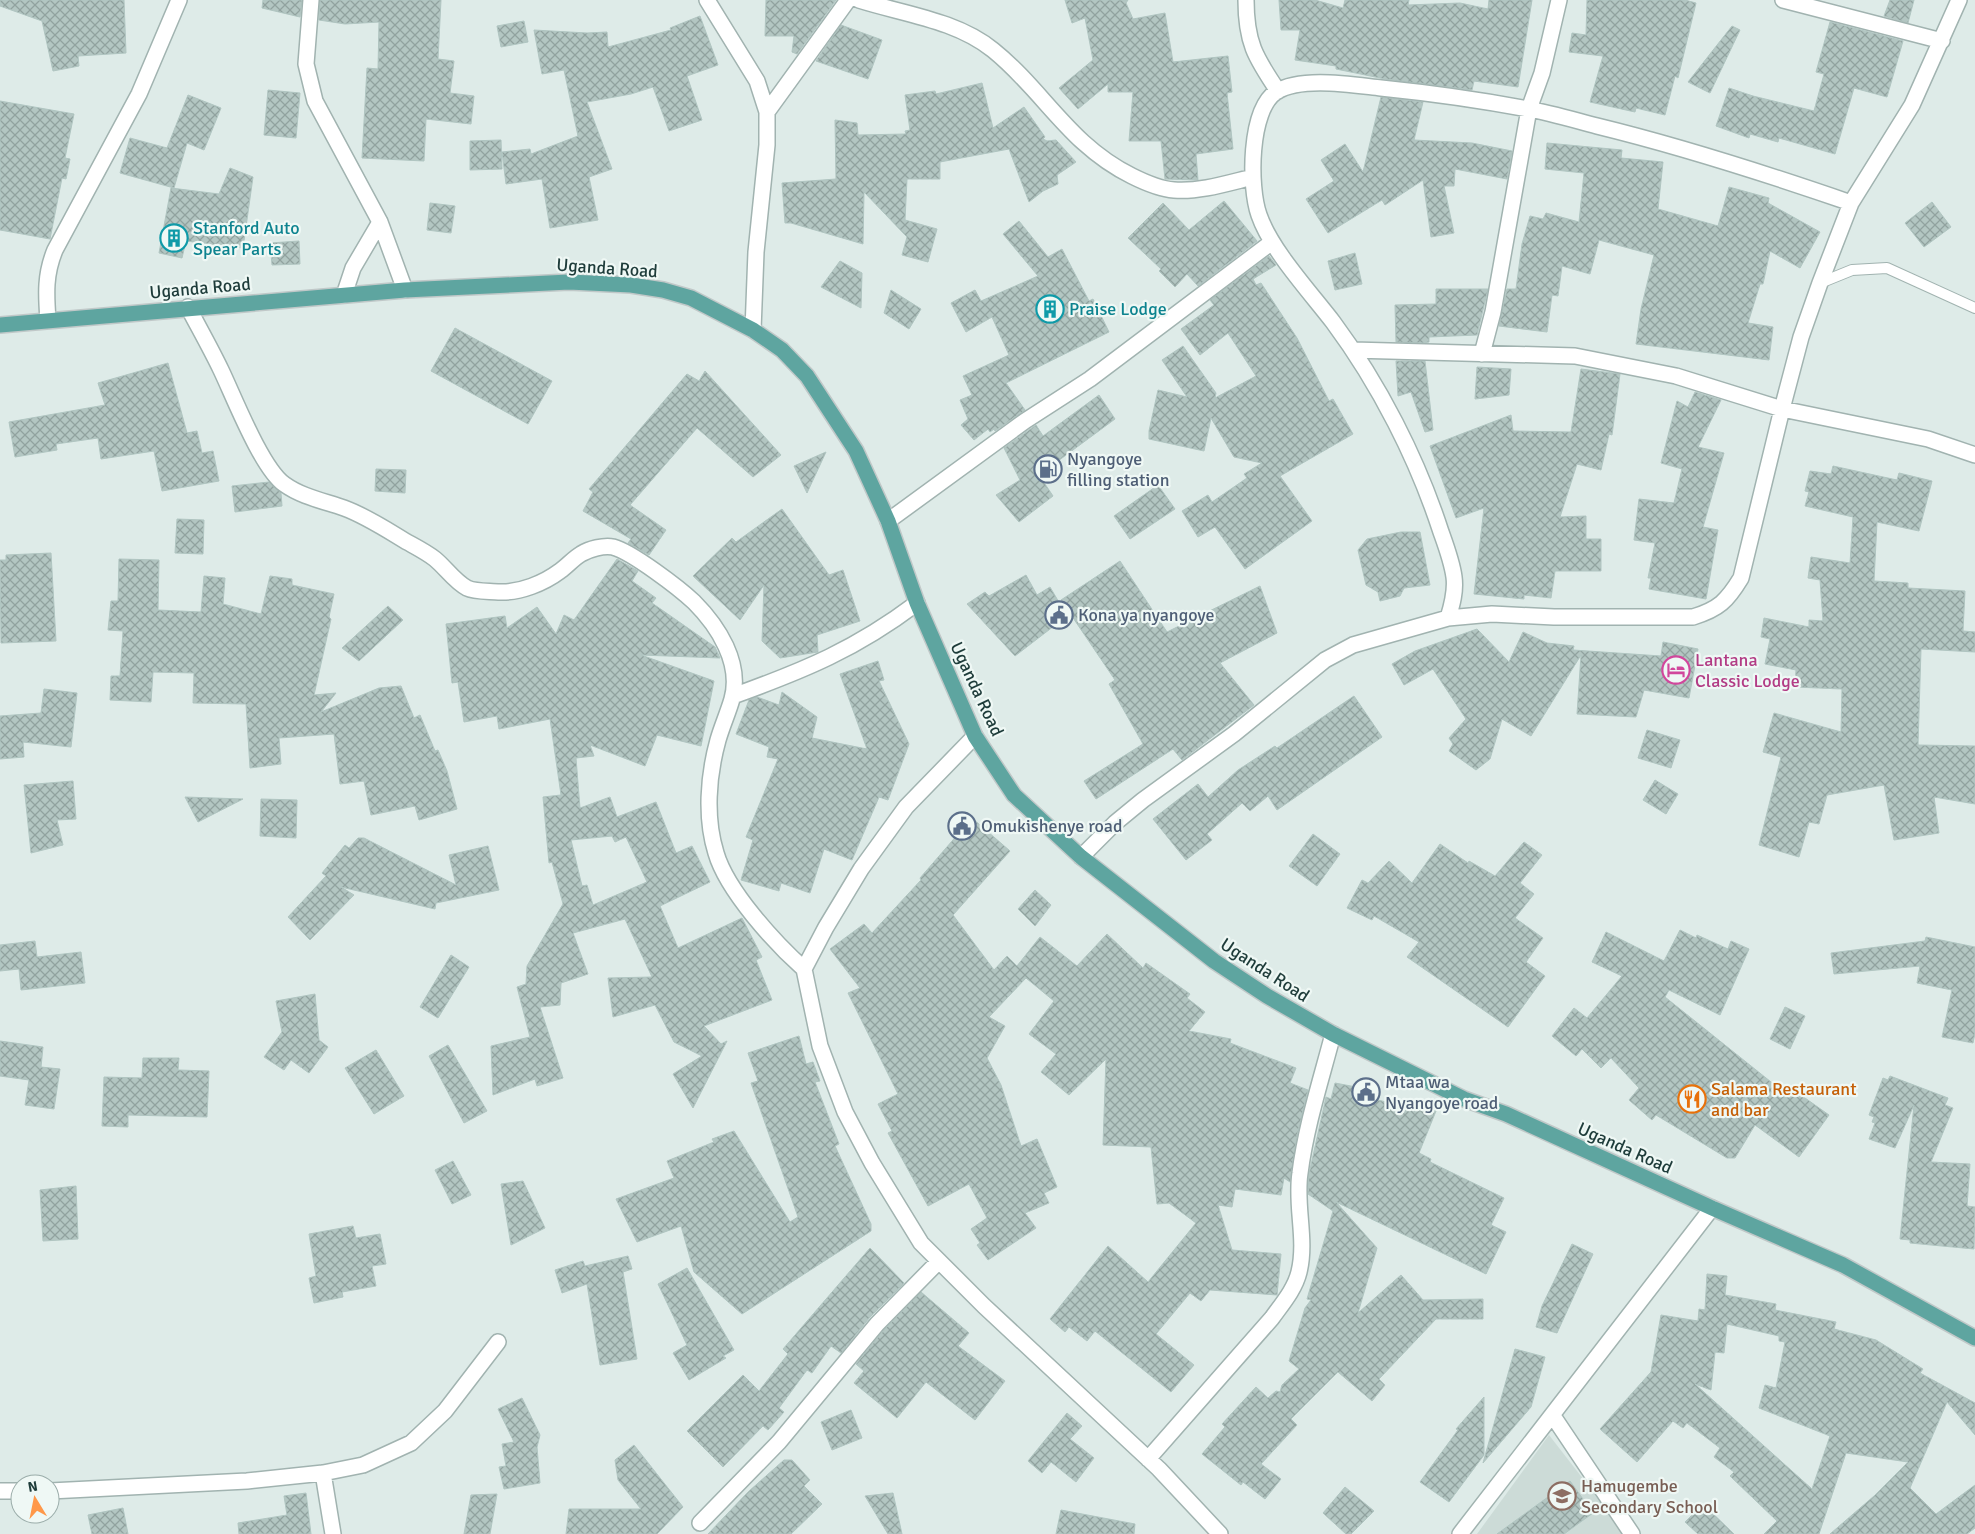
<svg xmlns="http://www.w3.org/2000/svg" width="1975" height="1534" font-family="Signika,sans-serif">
<defs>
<pattern id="building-cross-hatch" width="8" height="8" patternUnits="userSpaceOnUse" patternTransform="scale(1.25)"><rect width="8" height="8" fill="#b3c6c2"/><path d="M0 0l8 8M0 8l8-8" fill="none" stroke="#91a29f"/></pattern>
</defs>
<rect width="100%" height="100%" fill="#deebe8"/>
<path fill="#ccdbd7" d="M1549,1435l77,99h-149z"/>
<path fill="url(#building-cross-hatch)" stroke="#b0c5c1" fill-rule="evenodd" d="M0,0h124l2,53 -48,3 1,10 -26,5 -11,-50 -42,-15z
M263,0h39l-2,17 -38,-9z
M320,0h121l-3,59 16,2 -4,32 24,3 -3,28 -45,-5 -2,42 -62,-3 5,-90 11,1 1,-47 -34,2 -26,-4z
M766,0h70l-39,54 -5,-2 2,-16h-29z
M1065,0h63l-2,3 7,16 32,-6 8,49 55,-6 4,36 -5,1 6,56 -37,5 2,26 -33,-1 -4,-38h-32l4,-49h-25v-8l-30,25 -19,-21 34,-28 -8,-42 -13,5z
M1279,0h36l28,8 2,-8h64l-1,5 52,-2 28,6 1,-9h43l-14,87 -44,-6 -2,9 -87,-11 -49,-10v-3l-41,-6 5,-30h-19z
M1587,0h98l11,3 -18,75 -3,-2 -10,39 -29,-7 -1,4 -45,-10 13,-46 -34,-4 3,-19 14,2z
M1890,0h24l-6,23 -24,-7z
M700,16l18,49 -31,11 15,44 -33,11 -16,-44 -22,7 -44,8 25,67 -23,8 9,43 -48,8 -8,-49 -36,5 -4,-32 28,-3 1,5 47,-18 -14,-66 -22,4 -8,-44 53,3 20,-1 1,15 63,-17 -1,-2z
M524,21l4,21 -27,5 -4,-21z
M1830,22l73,19 -16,56 -33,-9 -19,66 -56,-16 -1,4 -28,-8 -1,4 -33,-12 13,-38 24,8 61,15 10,-37 -8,-2z
M841,25l41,15 -14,39 -52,-18z
M1732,26l8,4 -30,63 -22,-11z
M982,83l11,45 31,-21 21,30 -2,2 4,2 9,-1 20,22 -19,13 1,9 -15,7 -14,11 -20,-53 -69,13v17h-33l-2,41 32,9 -9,33 -26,-7 5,-18 -43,-45 -1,52 -72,-21h-6l-3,-40 54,-4 -1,-59 22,3 1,12 48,-1 -1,-3 5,-1 -5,-35 30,-4 1,3z
M268,90l32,3 -4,45 -32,-3z
M188,95l33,13 -17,42 -17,-7 -13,45 -54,-15 10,-35 37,10z
M1381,97l42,5 -9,38 58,3 40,8 -5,28 -52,-10 -1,17h-10l10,47 -23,4 -8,-57 -38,25 -3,-5 -54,33 -22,-34 28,-18 -13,-21 24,-16 18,28z
M0,101l74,13 -9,44 5,1 -4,20 -4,-1 -12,61 -50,-9z
M501,140l1,29 -32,1v-29z
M1547,143l75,7 -1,8 42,4 -5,47 60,17 11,-39 40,11 -1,5 52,29 -20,36 -30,-17 -7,33h-3l-12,39 25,4 -4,33 -133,-16 5,-35 13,-54 -55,-15 -9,34 -28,-8 -4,30 -6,-1 -5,37 -48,-6 8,-37h9l6,-45 8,-28 13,3 3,-6 33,9 5,-49 -39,-4z
M230,168l23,9 -10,71 -57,-7 -4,17 -23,-5 12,-65 48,6z
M1224,201l33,40 -59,45 -11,-12 -12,13 -16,-16 2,-2 -33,-31 35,-35 26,27z
M1932,202l19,25 -27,20 -19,-24z
M430,203l25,3 -4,27 -24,-3z
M1019,221l29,36 14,-8 27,52 4,-2 16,33 -103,51 19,27 -30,21 -1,-2 -4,3 -2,-3 -14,11 -13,-15 7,-6 -8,-19 12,-5 -9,-19 46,-21 -17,-38 -26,15 -15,-29 24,-13 6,11 57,-25 -35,-42z
M299,241l1,23 -28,1 -2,-22z
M1355,253l7,31 -27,6 -7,-29z
M1269,256l7,9 -23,14 3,6 5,-2 36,55 32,63 4,-2 20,35 -73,42 32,45 -67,48 -30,-42 -17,10 -16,-26 26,-16 4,7 35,-24 -3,-4 18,-11 -28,-6 -23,-39 -7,33 -55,-12v-8l9,-41 29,7 -25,-37 21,-14 33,47 -1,5 41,-22 -28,-43 -28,22 -19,-26 33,-24 -4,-5z
M840,261l22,12 -1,35 -40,-21z
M1436,289h52l-11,46 -48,2v5l-6,1 -27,-1 -1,-37 41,-1z
M891,290l30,19 -12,20 -25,-16z
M455,328l97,53 -24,43 -97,-53z
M1396,361h29l8,69 -8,2 -14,-40 -13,4z
M168,363l19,70 10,-2 5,22 11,-2 6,30 -57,10 -8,-40 -53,8 -3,-21 -42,6 1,6 -42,7 -6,-35 96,-17 -7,-22z
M1477,367l34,2 -2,26 -34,4z
M1581,369l39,5 -8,61 -3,-1 -8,36 -24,-6 -17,53 26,-1v23h15v32h-46l-4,27 -27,-3v4l-50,-5 10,-86 -28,10 -26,-72 81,-31 2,16 58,1z
M705,371l76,84 -28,22 -56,-49 -67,77 36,25 -17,25 -21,-12 3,-4 -48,-28 10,-19 -4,-3 98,-115 12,7z
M1695,392l26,8 -23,47 26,6 -21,74 15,3 -12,69 -57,-10 2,-11h-3l7,-35 -21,-3 5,-41 35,4 8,-34 -21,-6 16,-62 11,6z
M1099,395l16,24 -76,56 14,21 -34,26 -23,-27 24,-15 -16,-32 32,-23 7,11z
M826,452l-19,41 -13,-27z
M1833,466l64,14 2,-7 33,8 -13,50 -42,-9 -3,59 34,2v5l57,3 -2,40 12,1v20l-54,-3 -3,96 57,1v58l-41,-7 5,36 -45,7 -10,-55 -57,10 -8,29 -10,-2 -10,35 -40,-12 22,-88 -18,-5 11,-39 67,19 1,-43 -47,-2 1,-17 -31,-6 5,-25 -9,-2 3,-19 45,9v-7l14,1 -3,-41 -12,-2 3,-21 39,6 3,-46 -48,-11 4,-14 -4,-1 5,-20 21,3z
M376,469l30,1 -1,23 -30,-2z
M269,482l12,11 1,13 -47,6 -3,-26z
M1158,485l17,24 -45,30 -16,-23z
M782,509l47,66 14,-5 17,51 -43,14 1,17 -38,6 -18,-17 2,-56 -24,35 -47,-44 39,-38 4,4z
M177,519l27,1 -1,34 -28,-1z
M1401,532h19l10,53 -26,3 -4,8 -20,5 -2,-9 -12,-7 -8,-35 9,-11z
M51,553l5,88 -55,2 -1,-83h6v-5z
M119,559l40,1 -1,50 43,2 3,-36 21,2 -2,26 38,10 9,-38 22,3v6l42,9 -5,23 2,2 -17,76 22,-2 -15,19 58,-24 22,-2 13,32 6,-3 15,36 3,-1 9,21 10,38 -38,11 -4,-14 -44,9 -7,-34 -24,3 -6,-50 -55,4 2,26 -31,4 -4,-64 -53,-1 1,-30 -41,-1 -2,30 -41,-2 1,-24h9l3,-45 -15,-1 3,-29h7z
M617,559l21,12 -6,10 24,17 -4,5 63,44 5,11 -79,-3 73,26 -13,65 -44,-11 -12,31 -55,-21 4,11 -18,2 4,50 30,-11 7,20 39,-15 20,51 16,-7 18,36 -50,24 18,42 64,-30 20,39 -6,3 16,40 -68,26 17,18 6,-3 -34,67 -20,-34 29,-18 -28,-14 -19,-37 -42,12 -5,-39 44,-1 -27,-58 -52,14 15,41 -27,9 -1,22 -20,2 23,71 -26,8 -2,-7 -42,16 -2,-49 39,-9 -13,-50 9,-3 1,-18 36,-62 -11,-42 -3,1 -6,-66 18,-2 -11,-76 -51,10 -2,-13 -33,6 -6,-40 -6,1 -6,-59 59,-8 2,12 30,-21 19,27 8,-19 10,5zM612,836l3,6 11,-5 21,45 -54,23 -6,-20 -5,1 -11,-46z
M1120,561l47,71 93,-46 17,47 -57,30 34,42 -72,55 -9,-11 -77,50 -12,-18 59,-37 -34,-60 6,-4 -54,-80z
M1026,575l11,20 13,-8 17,29 -52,40 -48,-52 18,-12 4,4z
M388,606l15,14 -44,41 -17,-13z
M1477,629l32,33 14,-30 24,11 27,3 -1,4 88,6 2,-14 35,7 -9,49 -45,-8 -8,27 -59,-3 4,-59 -50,81 -29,-17 -12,40 -14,11 -27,-19 4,-7 -4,-6 17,-19 -33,-50 -29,16 -12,-21 23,-13z
M878,661l6,19 -5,1 30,63 -21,56 -9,-3 -27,63 -28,-11 -14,44 -29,-10 -2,8 -38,-11 12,-40 -7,-3 32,-78 -11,-2 2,-10 -33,-13 13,-34 8,-3 22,8 3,-13 35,25 -5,21 55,11 -27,-75z
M44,689l33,4 -6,54 -48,-5 1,15 -24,2v-43l41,-3z
M1354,696l28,41 -105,73 -9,-14 -18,15 -8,-8 -35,31 5,6 -26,20 -33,-41 45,-35 10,13 30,-27 37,-24 2,2z
M1647,730l33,10 -9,28 -33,-10z
M1655,780l23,14 -12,20 -23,-14z
M73,781l3,38 -19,1 6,25 -32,8 -7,-68z
M185,797l58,2 -45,23z
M261,799l36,1 -1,38 -36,-2z
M972,818l38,33 -57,64 41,55 13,-14 10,10 23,-29 37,29 30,-32 36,34 3,-5 44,31 -3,4 18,14 -16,19 42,8 -1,4 66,25 -6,15 18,7 -11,46 -7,46 -6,-4 -3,17 -46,-6 -3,18 -14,-2 14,45 49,4 -4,41 -67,-5 -9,11 -11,-8 -34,41 38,31 -23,27 -76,-61 -8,10 -18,-14 -4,5 -15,-13 58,-73 40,36 48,-59 -27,-20 -12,1 -6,-57 -48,-2 3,-86 -37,36 -28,-23 15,-18 -27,-20 25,-33 -28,-23 -37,39 16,9 -18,32 14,27 20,61 16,-7 20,48 -13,6 5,10 -24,10 11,15 -48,32 -11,-15 3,-2 -9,-14 16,-11 -18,-34 -41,22 -40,-73 4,-2 -14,-27 20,-10 -50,-101 12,-5 -30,-39 34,-25 8,9 49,-53 -1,-2z
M1313,834l27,20 -23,32 -28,-20z
M358,838h6l92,47 -7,-30 39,-9 11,44 -63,13 -1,6 -94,-22 13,8 -44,45 -22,-23 38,-41 -4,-3 23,-28 4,3z
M1524,842l18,13 -22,28 14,11 -19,24 28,20 -17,24 19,14 -37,51 -101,-70 12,-15 -45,-26 -2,4 -25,-12 15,-28 6,3 21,-22 23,22 28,-39 28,19 1,-2 26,15z
M1035,890l16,15 -16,21 -17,-17z
M1680,930l16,8 1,-3 31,14 3,-8 18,8 -29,66 -51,-25 -4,7 121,97 5,-6 38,27 -30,42 -44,-32 -20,33h-8l-71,-43 -4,5 -23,-20 10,-12 -28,-30 -10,10 -19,-19 -6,7 -24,-20 22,-28 13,10 35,-42 -30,-14 14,-30 58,29z
M1926,937l49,10v86l-2,10 -31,-6 10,-47 -35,-7 3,-17 -86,8 -3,-21 94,-12z
M35,941l2,16 44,-5 4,31 -64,7 -2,-21 -19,2v-26z
M451,955l18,12 -31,51 -18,-11z
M315,994l4,46 9,7 -19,26 -18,-13 -7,10 -20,-13 18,-25 -6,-31z
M1785,1007l20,9 -15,33 -20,-10z
M799,1036l7,28 7,-2 7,19 -5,1 24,62 -4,2 36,78v7l-129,83 -48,-42 -13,-46 -44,16 -21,-43 58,-21 -7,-17 47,-19 -2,-3 22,-8 56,91 8,-5 -47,-134 7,-2 -10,-28z
M0,1041l43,6 -2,20 19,2 -6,40 -29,-4 4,-25 -29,-4z
M448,1045l39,66 -23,12 -35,-67z
M376,1050l28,46 -30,18 -29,-46z
M143,1058h36l-1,12 31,1 -2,46 -79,-2v12l-26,-1 2,-49 38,1z
M1890,1076l58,22 -3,7 8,3 -22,54 39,2 -3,42 8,1 -1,42 -64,-6v-3l-10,-1 14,-134 -19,43 -26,-9 6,-16 -3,-1 2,-5 -5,-2 14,-37 5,2z
M1335,1083l21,4 -1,7 58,15 2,-6 21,8 -17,42 12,6 -1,3 74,36 -13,27 15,7 -20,42 -150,-72 41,46 -19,65 43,-38 22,25 60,-1v20h-47l-57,60 6,6 -13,16 -34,-29 -47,47 6,6 -36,39 20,15 -16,20 -22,-17 -2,3 -39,-31 23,-27 -3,-3 34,-37 12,11 8,-7 4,1 2,-7 17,-16 -10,-8 16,-53 6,-8 -4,-1 26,-88 -25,-17 1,-20 17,-77 5,2z
M453,1161l18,34 -19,9 -17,-34z
M523,1181l22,47 -34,17 -10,-61z
M76,1186l2,53 -35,2 -3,-51z
M353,1226l3,12 24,-4 6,30 -14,2 4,20 -34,6 1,5 -29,6 -5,-25 7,-2 -7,-42z
M1572,1244l21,10 -36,79 -21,-6 6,-21z
M870,1248l34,35 -34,34 -29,36 -10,-7 -19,27 -5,-3 -28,38 5,4 -16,18 -5,-4 -40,41 -36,-36 56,-56 16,16 29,-37 -5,-5z
M628,1256l4,13 -9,3 14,87 -37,6 -13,-81 -25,9 -7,-23 28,-9 2,5z
M687,1268l47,82 -11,6 3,2 -37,22 -16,-27 14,-8 -29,-61z
M1707,1274l20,2 -2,19 51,9 -1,6 61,12 -2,7 42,11 47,29 -3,4 55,30v32l-28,-33 -37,86 26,26 39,-29v43l-8,6h-137l44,-38 34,-34 -62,-9 -27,81h-55l13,-13 -47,-45 4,-4 -20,-15 6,-9 -33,-25 -4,5 -10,-7 -36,41 -37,-33 51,-57 10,-57 37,6 1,-12 6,1zM1727,1324l52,12v5l6,1 -9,46 -11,-3 -6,23 71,28 -18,53 -117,-105 16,6 4,-38 9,1z
M921,1292l48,41 -11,13 47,35 -30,39 -49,-38 -29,36 -43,-35 10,-12 -8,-7 28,-34z
M1515,1349l30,8 -14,50 -48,56z
M1484,1397v58l-35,47 -29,-20 38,-52 -2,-1z
M522,1398l18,37 -3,12 3,36 -36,6 -5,-22 7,-1 -4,-22 12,-2 -16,-33z
M851,1410l11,28 -30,12 -11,-28z
M1067,1413l15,13 -12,13 24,19 -18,24 -25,-20 -9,11 -14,-12z
M634,1445l49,62 -26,27h-91l3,-25h72l-23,-29 -3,-20z
M784,1460h8l18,20 -6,6 18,18 -31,30h-83l40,-42z
M1570,1481l23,32 -29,21h-67z
M1345,1487l29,24 -23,23h-5l-23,-21z
M306,1493l5,41h-72l-1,-11 49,-8 -3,-19z
M893,1493l9,41h-14l-23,-38z
M497,1494l-7,40h-26l7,-39z
M1703,1504l31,30h-36l-13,-12z
M123,1508l5,26h-36l-4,-19z
M1061,1510l74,14 -1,10h-78z"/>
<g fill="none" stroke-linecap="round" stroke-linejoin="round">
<g stroke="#a1b3b0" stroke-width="12">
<path id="lane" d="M1820,283l32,-13 35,-2 88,40"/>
</g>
<g stroke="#a1b3b0" stroke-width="18">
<path id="street" d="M311,0l-5,64 9,37 65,121 25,68
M707,0l50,81 10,31v33l-11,107 -3,78
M859,0c44,14 97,20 134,50 51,41 76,95 139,126 12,6 28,13 42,14 26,2 54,-7 79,-13
M1246,0c0,42 9,57 32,91
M1783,0l159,41
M767,112l81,-112
M344,295l9,-27 27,-46
M188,307c11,21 23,42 33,63 13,27 40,97 63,114 18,13 40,17 60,24 22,8 43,22 63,34 9,5 19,10 28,17 10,8 20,23 32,29 8,4 23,3 32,4 21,1 45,-9 61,-21 7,-5 14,-13 21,-17 8,-5 23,-9 32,-7 19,5 66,41 81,55 24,24 48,61 38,97 -4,14 -10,27 -14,41 -10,36 -13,78 -2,113 11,38 59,90 88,116
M48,320c-2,-26 -3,-46 7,-70l84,-156 40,-94
M1353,350l222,6 101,20 106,33 146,30 47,16
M1482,354l11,-42 36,-203 13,-36 17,-73
M888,521l137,-100 65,-42 182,-137
M1448,618c4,-13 8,-27 6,-41 -2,-15 -8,-31 -13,-45 -24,-74 -62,-148 -108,-210 -23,-30 -62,-72 -74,-107 -10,-28 -10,-105 17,-123 25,-16 77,-7 105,-4 49,5 99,12 147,21 23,4 46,11 69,17 86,21 170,48 254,77
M733,696c72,-26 123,-47 184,-93
M975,736l-69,71 -45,62 -35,58 -22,42 16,77 25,66 27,51 49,80 63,63 175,163 61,65
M1081,857l34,-34 28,-23 91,-66 91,-74 28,-15 95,-27 44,-4 62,3h139c26,-8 34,-16 48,-39l41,-169 19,-72 19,-54 31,-80 61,-98 47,-105
M1553,1416l79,118
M1148,1459l124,-141c10,-14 23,-29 27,-46 8,-33 -4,-66 1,-99 6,-47 21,-93 33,-139
M323,1473l10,61
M0,1491h20
M50,1491l197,-10 76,-8 40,-8 48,-22 34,-32 53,-69
M700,1523l79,-81 98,-118 62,-63
M1460,1534l252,-326"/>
</g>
<g stroke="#c0c8c8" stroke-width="18">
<path id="primary" d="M0,325l405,-35 164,-8 62,3 32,5 28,8 62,32 29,20 25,26 49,75 32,70 29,82 58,133 39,59 67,62 133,104 53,35 66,38 131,65 42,15 206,94 131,57 132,73"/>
</g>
<use href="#lane" stroke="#fff" stroke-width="10"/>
<use href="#street" stroke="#fff" stroke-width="15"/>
<use href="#primary" stroke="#5ea5a0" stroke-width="15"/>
</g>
<defs>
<g id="building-ring" transform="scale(1.4375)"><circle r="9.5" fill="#eff8f5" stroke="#0f9aa8" stroke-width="1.5"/><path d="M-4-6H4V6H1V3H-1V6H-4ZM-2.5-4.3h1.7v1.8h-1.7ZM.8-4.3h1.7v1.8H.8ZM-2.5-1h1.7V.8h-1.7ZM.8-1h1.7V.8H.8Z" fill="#0f9aa8"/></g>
<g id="fuel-ring" transform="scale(1.4375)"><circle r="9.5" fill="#eff8f5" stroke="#5c6f8a" stroke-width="1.5"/><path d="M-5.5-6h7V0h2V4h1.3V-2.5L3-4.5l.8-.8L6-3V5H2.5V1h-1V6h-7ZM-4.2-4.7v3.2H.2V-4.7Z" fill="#5c6f8a"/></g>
<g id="civic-ring" transform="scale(1.4375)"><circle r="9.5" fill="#eff8f5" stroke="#5c6f8a" stroke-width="1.5"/><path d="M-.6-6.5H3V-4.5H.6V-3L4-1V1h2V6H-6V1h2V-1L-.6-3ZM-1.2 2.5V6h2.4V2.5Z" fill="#5c6f8a"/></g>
<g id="hotel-ring" transform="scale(1.4375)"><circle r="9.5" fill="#eff8f5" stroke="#d1479c" stroke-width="1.5"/><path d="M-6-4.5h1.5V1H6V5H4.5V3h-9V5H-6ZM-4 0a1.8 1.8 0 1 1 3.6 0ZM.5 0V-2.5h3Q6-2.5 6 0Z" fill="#d1479c"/></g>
<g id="restaurant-ring" transform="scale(1.4375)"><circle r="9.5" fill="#eff8f5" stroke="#e8710a" stroke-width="1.5"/><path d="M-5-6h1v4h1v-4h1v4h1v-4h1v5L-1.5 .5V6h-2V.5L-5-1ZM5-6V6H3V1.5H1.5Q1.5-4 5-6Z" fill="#e8710a"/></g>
<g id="school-ring" transform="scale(1.4375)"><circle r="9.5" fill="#eff8f5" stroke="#8d6e63" stroke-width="1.5"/><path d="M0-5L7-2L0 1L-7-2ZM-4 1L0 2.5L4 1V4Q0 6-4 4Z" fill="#8d6e63"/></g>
</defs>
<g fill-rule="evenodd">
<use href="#building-ring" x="174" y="238"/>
<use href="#building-ring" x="1050" y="309"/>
<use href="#fuel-ring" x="1048" y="469"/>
<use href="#civic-ring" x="1059" y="615"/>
<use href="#hotel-ring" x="1676" y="670"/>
<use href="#civic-ring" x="962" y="826"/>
<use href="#civic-ring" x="1366" y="1092"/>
<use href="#restaurant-ring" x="1692" y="1099"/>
<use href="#school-ring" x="1562" y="1496"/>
</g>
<g text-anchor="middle" stroke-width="4.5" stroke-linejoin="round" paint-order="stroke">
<g font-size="18" fill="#0d838f" stroke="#eff8f5" text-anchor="start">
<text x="193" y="234">Stanford Auto<tspan x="193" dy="21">Spear Parts</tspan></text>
<text x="1069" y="315">Praise Lodge</text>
</g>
<g font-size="18" fill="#1e3c3a" stroke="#eff8f5">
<text transform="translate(607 268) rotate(4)" y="6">Uganda Road</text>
<text transform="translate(200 288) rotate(-5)" y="6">Uganda Road</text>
<text transform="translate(977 689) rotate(65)" y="6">Uganda Road</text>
<text transform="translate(1265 970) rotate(33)" y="6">Uganda Road</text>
<text transform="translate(1625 1148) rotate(24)" y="6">Uganda Road</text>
</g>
<g font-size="18" fill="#4e5e75" stroke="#eff8f5" text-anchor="start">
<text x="1067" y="465">Nyangoye<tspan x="1067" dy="21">filling station</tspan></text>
<text x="1078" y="621">Kona ya nyangoye</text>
<text x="981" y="832">Omukishenye road</text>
<text x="1385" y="1088">Mtaa wa<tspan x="1385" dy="21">Nyangoye road</tspan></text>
</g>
<g font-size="18" fill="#b23c85" stroke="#eff8f5" text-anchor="start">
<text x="1695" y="666">Lantana<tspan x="1695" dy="21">Classic Lodge</tspan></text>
</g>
<g font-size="18" fill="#c56008" stroke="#eff8f5" text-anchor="start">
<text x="1711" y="1095">Salama Restaurant<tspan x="1711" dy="21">and bar</tspan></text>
</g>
<g font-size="18" fill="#785e54" stroke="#eff8f5" text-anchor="start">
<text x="1581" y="1492">Hamugembe<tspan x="1581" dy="21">Secondary School</tspan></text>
</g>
</g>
<g transform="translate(35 1499) rotate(350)"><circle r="24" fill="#eff8f5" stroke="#9badaa"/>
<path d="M0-4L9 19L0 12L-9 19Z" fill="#ff9849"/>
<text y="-8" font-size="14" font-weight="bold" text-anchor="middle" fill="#1e3c3a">N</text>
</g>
</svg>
